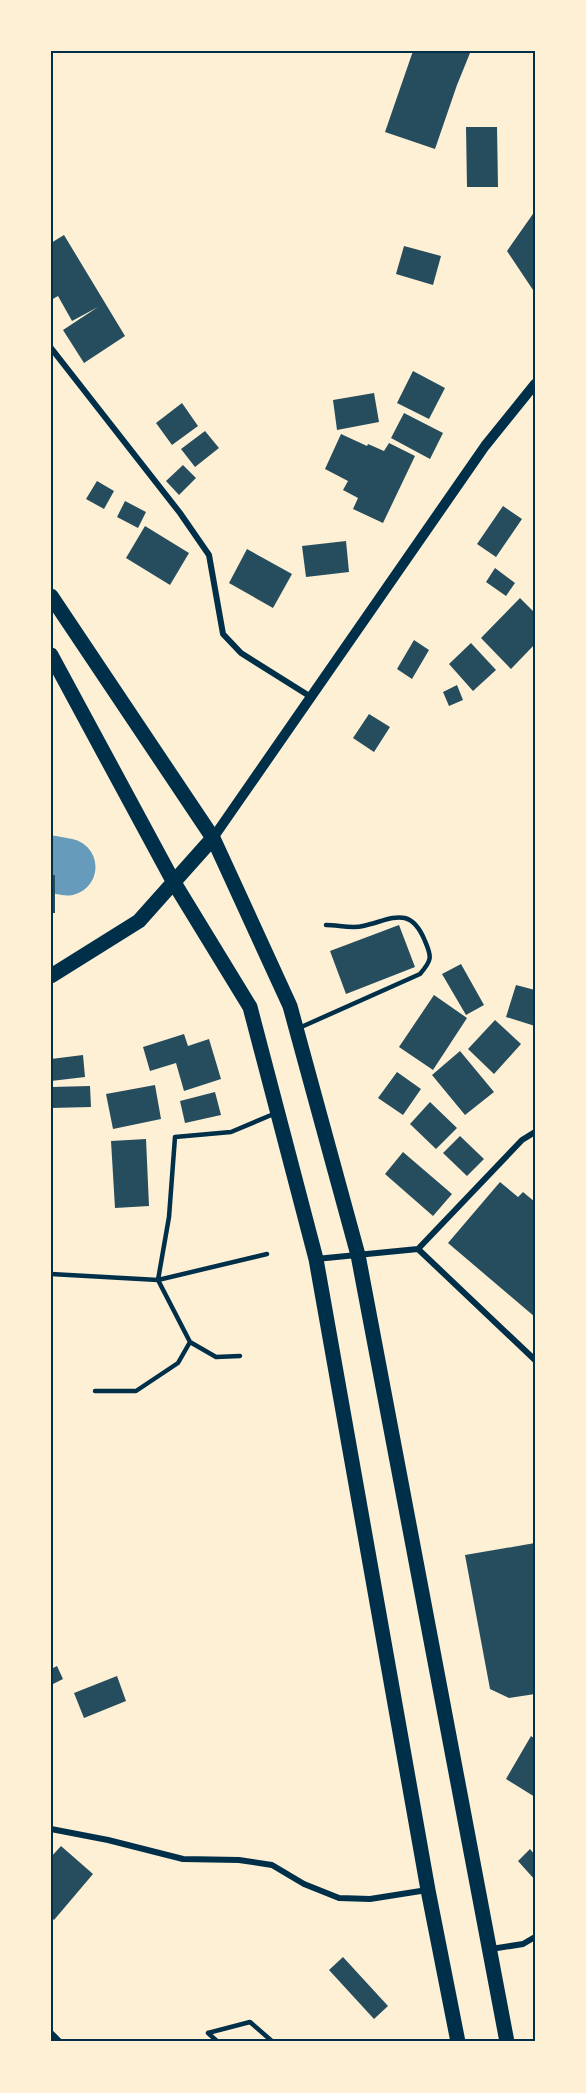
<svg xmlns="http://www.w3.org/2000/svg" width="586" height="2093" font-family="'Source Sans 3',sans-serif">
<rect width="100%" height="100%" fill="#fdf0d5"/>
<g fill="none" stroke-linecap="round" stroke-linejoin="round">
<path stroke="#669bbc" stroke-width="57" d="M51,864l16,3"/>
</g>
<path fill="#264d5e" d="M413,51h51l6,2 -13,32 -22,64 -50,-17z
M466,127h31l1,60h-31z
M535,211v82l-28,-42z
M64,235l61,101 -41,27 -21,-33 35,-23 -26,14 -14,-25 -7,4v-57z
M404,246l37,10 -8,29 -37,-11z
M413,371l32,17 -16,31 -32,-16z
M374,393l5,29 -42,8 -4,-30z
M182,403l16,23 -26,19 -16,-22z
M404,413l39,20 -13,26 -39,-21z
M205,431l14,17 -24,19 -14,-18z
M341,434l26,12 1,-2 16,7 5,-8 26,13 -32,67 -30,-14 5,-11 -15,-8 5,-9 -23,-12z
M183,465l13,13 -17,17 -13,-14z
M97,481l17,10 -10,18 -18,-10z
M125,501l21,11 -8,16 -21,-11z
M503,506l19,13 -26,38 -19,-13z
M145,526l44,27 -19,32 -44,-27z
M346,541l3,31 -43,5 -4,-31z
M247,549l45,25 -19,34 -44,-25z
M495,568l20,15 -9,13 -20,-14z
M520,598l15,15v31l-24,25 -30,-31z
M414,640l15,10 -17,29 -15,-10z
M471,643l25,27 -23,21 -24,-27z
M457,685l6,15 -14,6 -6,-14z
M369,714l21,13 -16,25 -21,-14z
M51,875h4v38h-4z
M399,925l16,42 -69,27 -16,-43z
M461,964l23,41 -18,10 -24,-41z
M516,985l19,5v36l-29,-9z
M434,995l33,23 -34,52 -34,-23z
M495,1020l26,24 -27,30 -26,-25z
M184,1034l4,12 21,-7 12,40 -37,12 -8,-28 -26,8 -7,-24z
M460,1051l34,41 -29,23 -33,-40z
M83,1055l2,22 -34,4v-22z
M397,1072l24,17 -18,26 -25,-17z
M155,1085l6,34 -48,10 -7,-35z
M90,1086l1,21 -40,1v-21z
M215,1092l6,23 -36,8 -5,-22z
M430,1102l27,26 -21,21 -26,-25z
M460,1136l24,23 -17,17 -24,-23z
M146,1139l3,67 -34,2 -4,-67z
M403,1152l49,42 -19,22 -48,-42z
M500,1182l18,15 5,-5 12,10v115l-87,-74z
M535,1543v151l-26,4 -19,-9 -25,-134z
M57,1666l6,13 -12,6v-16z
M117,1676l9,25 -42,17 -10,-25z
M531,1736l4,3v58l-29,-18z
M61,1846l32,28 -39,46 -3,-3v-60z
M530,1849l5,6v25l-17,-19z
M343,1957l45,49 -14,13 -45,-49z"/>
<g fill="none" stroke-linecap="round" stroke-linejoin="round">
<path stroke="#003049" stroke-width="4.5" d="M299,1028l121,-54c12,-14 12,-17 5,-33 -15,-37 -34,-21 -62,-15 -11,3 -25,-1 -37,-1
M51,1274l107,6 109,-26
M190,1342l26,15 24,-1
M95,1391h41l42,-28 12,-21 -32,-62 11,-63 6,-80 56,-5 45,-19
M208,2033l42,-11 23,20
M208,2033l10,9"/>
<path stroke="#003049" stroke-width="6" d="M51,348l129,165 29,42 14,79 18,19 70,44
M418,1249l104,-109 13,-8
M316,1259l102,-10 117,111
M51,1829l57,11 75,19 56,1 33,5 32,19 35,14 31,1 57,-9
M491,1949l32,-5 12,-7
M51,2033l9,9"/>
<path stroke="#003049" stroke-width="10" d="M213,838l272,-392 50,-62"/>
<path stroke="#003049" stroke-width="15" d="M51,596l162,242 77,168 68,249 149,787
M51,655l122,226 77,126 66,252 112,631 30,152
M51,976l88,-55 74,-83"/>
</g>
<rect width="586" height="2093" fill="none" stroke="#fdf0d5" stroke-width="105"/>
<rect x="52" y="52" width="482" height="1988" fill="none" stroke="#003049" stroke-width="2"/>
</svg>
